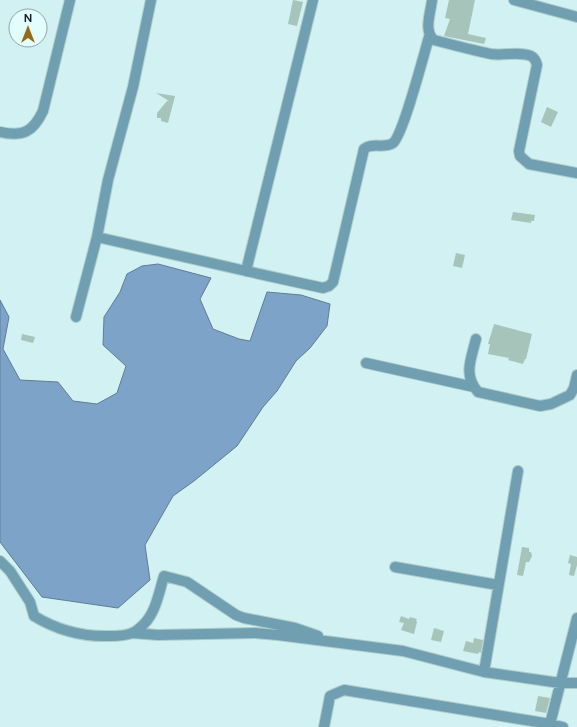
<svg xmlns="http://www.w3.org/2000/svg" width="577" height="727" font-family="Figtree,sans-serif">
<rect width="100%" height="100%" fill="#d1f1f2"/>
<path fill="#7da4c8" stroke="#5e7d96" d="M158,264l53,14 -11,21 13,30 26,10 11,2 17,-49 34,3 29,9 -3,22 -17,22 -14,13 -19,30 -14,16 -26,39 -43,35 -21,15 -28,49 5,35 -32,28 -76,-11 -42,-55v-242l9,17 -6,32 17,31 38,2 15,19 24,3 20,-11 9,-27 -23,-21 1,-28 16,-25 7,-18 15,-8z"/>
<path fill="#a7c4bb" d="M293,0l10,2 -6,24 -9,-2z
M449,0h26l-7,34 18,4 -2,6 -40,-8 6,-17 -5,-1z
M156,93l19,3 -7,27 -7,-2v-3h-4v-5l10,-12h2z
M547,107l11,5 -7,15 -10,-5z
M513,212l22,3 -1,6h-3v2l-20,-3z
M456,253l9,2 -3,13 -9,-2z
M494,324l38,10 -6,25h-1l-2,5 -15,-4 1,-2 -21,-4 2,-10h-2z
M22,334l13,3 -2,6 -12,-3z
M522,547l7,1v4h2l1,4 -3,6h-3l-3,14 -6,-1z
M570,555l7,2v8l-3,11 -5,-1 2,-11 -3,-1z
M401,616l8,3 1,-2 7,2 -1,2 1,1 -3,12 -13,-4 3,-7 -5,-1z
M434,628l10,3 -3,11 -10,-2z
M474,638l9,2 -2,13 -2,-1 -1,2 -15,-3 3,-10 7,2z
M538,696l12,2 -4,15 -11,-2z"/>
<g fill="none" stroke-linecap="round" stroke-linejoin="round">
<g stroke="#afcccc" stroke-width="12">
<path id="minor" d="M432,0c-1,12 -9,31 2,40 19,5 38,10 57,14 13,2 28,-3 40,2 4,2 5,5 6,9l-18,86 1,5 9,8 48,9
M514,0l63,17
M0,132c23,5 33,0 43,-21l27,-111
M97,237l149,34 67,-271
M246,271l77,17 6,-2 4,-4 31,-133c8,-7 21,0 29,-6 10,-8 31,-89 36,-106
M76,317l21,-80 11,-57 25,-93 18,-87
M476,339c-5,20 -13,36 2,53l62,14 11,-2 19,-9 4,-7 3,-13
M366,363l108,24
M0,561l10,10 20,31 4,14c23,14 48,21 76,20 7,0 15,0 22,-3 3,-1 9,-6 12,-9 12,-12 15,-32 20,-48l23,6 49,33 8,3 51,10 23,8
M395,567l103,18
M132,633l26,2 97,-2 23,2 125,16 81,21 76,11h17
M484,672l34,-201
M324,727l6,-31 14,-6 206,34
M563,727l-13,-3 27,-106"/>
</g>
<use href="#minor" stroke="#6f9fb1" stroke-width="10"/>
</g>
<g transform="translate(28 28)"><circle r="19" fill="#e3fdfe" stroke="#91a5a6"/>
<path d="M0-3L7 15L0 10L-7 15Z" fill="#946c15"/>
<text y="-6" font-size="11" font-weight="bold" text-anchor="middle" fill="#152121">N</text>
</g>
</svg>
